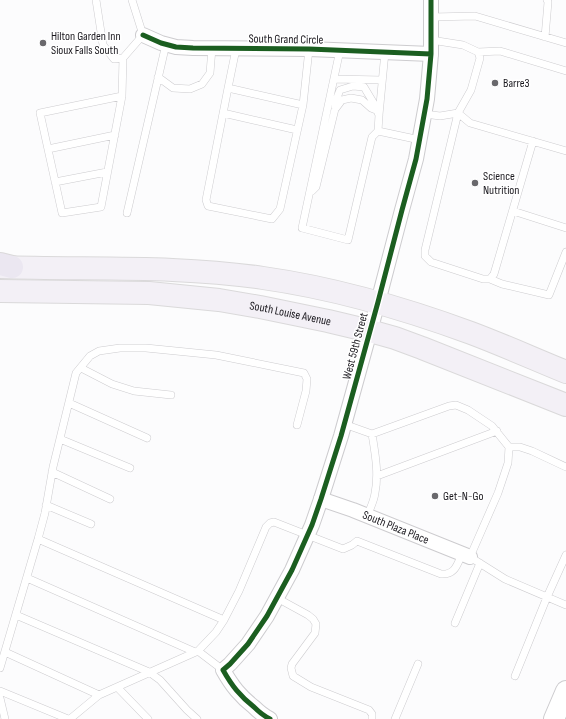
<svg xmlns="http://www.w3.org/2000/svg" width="566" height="719" font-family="'Sofia Sans Condensed',sans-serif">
<rect width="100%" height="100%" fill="#fcfcfd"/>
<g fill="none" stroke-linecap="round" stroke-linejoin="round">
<g stroke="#cdcccf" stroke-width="8">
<path id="lane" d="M96,0l7,45 11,14 9,-1 20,-23 -11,-35
M432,17l43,-1 91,27
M545,37l3,-35 -1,-2
M236,49l-8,39 75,17 6,-56
M340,50l-38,178 46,12 24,-103 6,-6 1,-16 6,-63
M478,52l22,-1 66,20
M158,77l15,11 17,1 12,-5 8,-11 2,-25
M334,79l48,1
M228,88l-22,112 2,6 64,13 8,-10 23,-104
M122,96l-82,17 22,100 39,-6 21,-111 1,-38
M336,108l6,-8 9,-2 11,2 9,8 5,2
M223,113l74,17
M425,114l15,2 18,-3 13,-23 9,-32 -2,-6 -15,-7 -32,-5
M378,131l42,9
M533,141l-39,133 -4,5h-7l-52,-17 -6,-6v-6l33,-137 12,10 96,28
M48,149l67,-14
M55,182l52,-10
M312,191l4,-4 19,-78 1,-9 4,-10 13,-4 11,1 9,15 6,13
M513,211l53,17
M127,213l39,-169
M490,279l12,5 47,11 17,-43
M81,368l31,16 22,7 37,4
M69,403l78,35
M344,424l28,10c3,19 7,39 3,59 -1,8 -5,16 -8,23
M372,434l77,-28 7,-1 12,5 24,16 17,21 -1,16 -10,30 -28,64 35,22 61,26
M60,439l70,29
M509,447h11l12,4 34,16
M52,472l58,27
M377,476l120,-45
M46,505l45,19
M38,539l186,81
M27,578l168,74
M277,598l31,17 5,4 3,5 -1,9 -23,31 -1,4 2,8 18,11 58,23 3,4v5
M16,615l133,57 11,8 27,30 10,9
M455,623l25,-60
M198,651l18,-19 8,-12 15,-29 27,-64 4,-4 4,-1 69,27 9,-4 5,-4 84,33c14,1 16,-9 21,-20
M5,652l94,43
M0,668l38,-129 7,-26 8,-46 23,-94 14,-17 9,-5 21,-3h26l70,7 88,18 3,6 -1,12 -9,34
M515,676l32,-79 19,-42
M117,687l31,32
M0,691l68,28
M0,698l5,21
M70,719l29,-24 99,-44 25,19
M395,719l23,-55"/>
</g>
<g stroke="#cdcccf" stroke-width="16">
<g id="street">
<path d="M143,35l18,8 15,4 17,1 116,1 122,5"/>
<path id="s1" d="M321,499l32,11 117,47"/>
<path d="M270,719c-6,-3 -11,-7 -16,-12 -14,-11 -22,-21 -31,-37l7,-6 18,-20 19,-28 25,-46 20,-45 9,-26 20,-63 37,-134 24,-92 14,-51 11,-60 4,-45v-54"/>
</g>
</g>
<g stroke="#cdcccf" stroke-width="22">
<path id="secondary" d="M554,719l12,-28"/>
</g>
<g stroke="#dad9da" stroke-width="24">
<g id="primary">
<path d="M0,267c87,3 177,-2 263,11 71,10 140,30 208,55 32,12 63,26 95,39"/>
<path id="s2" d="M0,291l149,2 70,7 41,7 68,14 42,10 25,7 27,10 144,57"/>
</g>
</g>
<g stroke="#dad9da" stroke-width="24">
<path id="highway" d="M0,264l12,3"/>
</g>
<use href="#lane" stroke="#fff" stroke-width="7"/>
<use href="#street" stroke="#fff" stroke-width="14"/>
<use href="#secondary" stroke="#fff" stroke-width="20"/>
<use href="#primary" stroke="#f3f0f6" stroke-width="22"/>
<use href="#highway" stroke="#ebe7f1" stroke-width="22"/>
<g stroke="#fff" stroke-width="8">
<path id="cycleway" d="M143,35l18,8 15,4 17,1 116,1 122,5
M270,719c-6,-3 -11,-7 -16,-12 -14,-11 -22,-21 -31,-37l7,-6 18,-20 19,-28 25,-46 20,-45 9,-26 20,-63 37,-134 24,-92 14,-51 11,-60 4,-45v-54"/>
</g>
<use href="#cycleway" stroke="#1b5e20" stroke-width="5"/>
</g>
<g fill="#69686c" stroke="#fff" stroke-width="1.5">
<circle cx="43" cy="43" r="4"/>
<circle cx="495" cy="83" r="4"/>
<circle cx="475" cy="183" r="4"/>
<circle cx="435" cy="496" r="4"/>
</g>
<g text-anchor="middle" stroke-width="3" stroke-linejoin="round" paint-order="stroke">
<g font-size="12" fill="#1a181e" stroke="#fff" text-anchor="start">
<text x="51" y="40">Hilton Garden Inn<tspan x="51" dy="14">Sioux Falls South</tspan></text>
<text x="503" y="87">Barre3</text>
<text x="483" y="180">Science<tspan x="483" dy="14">Nutrition</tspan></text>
<text x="443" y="500">Get-N-Go</text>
</g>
<g font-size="12" fill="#1a181e" stroke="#fff">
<text transform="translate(286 39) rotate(1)" y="4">South Grand Circle</text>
<text dy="4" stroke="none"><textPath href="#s2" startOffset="292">South Louise Avenue</textPath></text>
<text transform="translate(355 346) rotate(-75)" y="4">West 59th Street</text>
<text dy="4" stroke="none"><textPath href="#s1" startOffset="80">South Plaza Place</textPath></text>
</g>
</g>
</svg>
